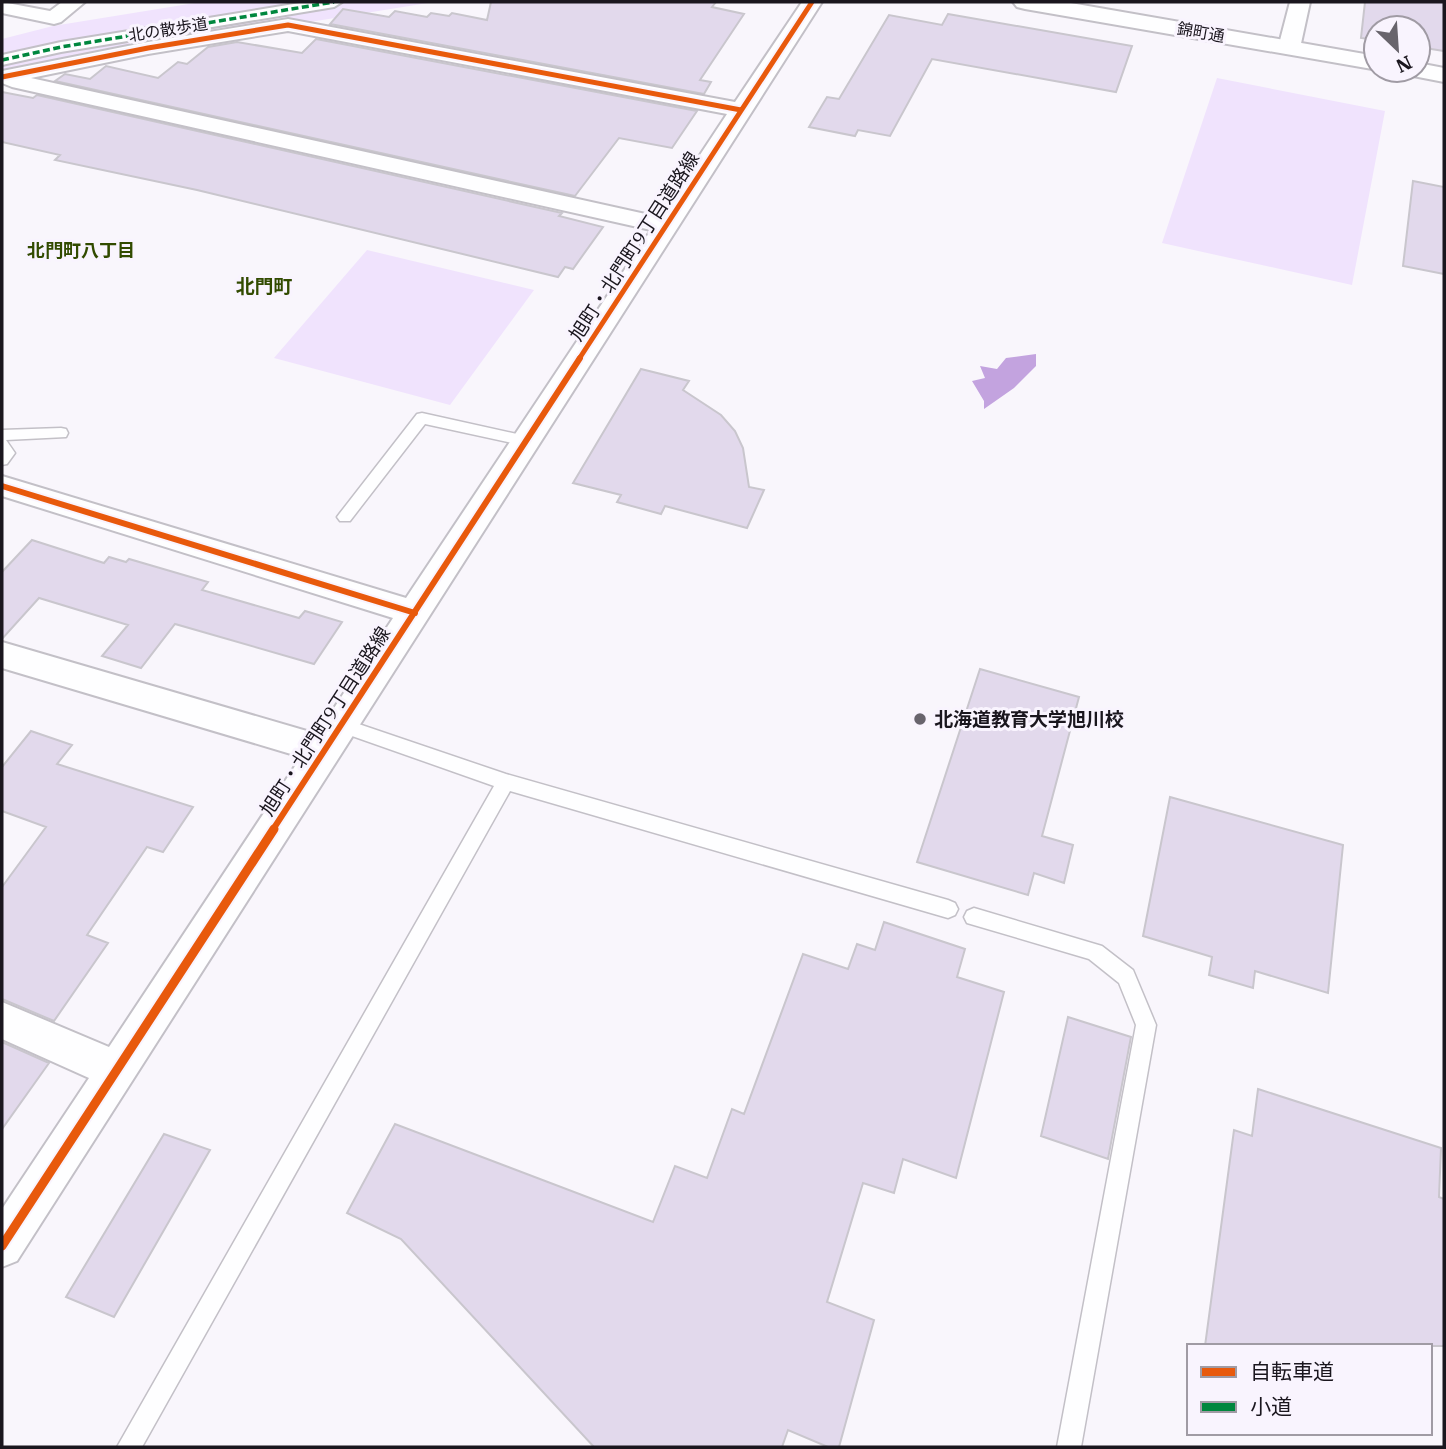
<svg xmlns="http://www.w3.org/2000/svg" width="1446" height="1449" font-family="'IBM Plex Serif','Noto Sans JP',serif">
<rect width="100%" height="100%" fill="#f9f6fc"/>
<path fill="#f0e3fd" d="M201,2h233l-286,46 -146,29v-38l51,-13z
M1217,78l168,33 -33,174 -190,-42z
M367,250l167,40 -84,115 -176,-47z"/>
<path fill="#c3a3df" d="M1036,354v12l-22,22 -30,21v-8l-12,-20 13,-3 -5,-12 17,3 9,-11z"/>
<path fill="#e2d9ec" stroke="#c9c6cd" stroke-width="2" d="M491,2h225l-4,5 32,7 -44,66 11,2 -7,12 -374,-70 13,-15 46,8 6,-6 32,6 4,-4 18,3 3,-3 35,7z
M1365,2h79v49l-26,-4v-19h-42v12l-15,-2z
M948,14l184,32 -16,46 -184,-33 -42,77 -32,-6 -3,6 -46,-9 18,-30 12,2 50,-84 53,10z
M316,39l381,72 -25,37 -53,-10 -44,58 -520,-115 10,-7 25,5 16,-13 52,12 20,-16 9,2 21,-17 29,-5 65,11z
M2,92l31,6 4,-3 525,118 -3,3 44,11 -30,42 -8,-2 -7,10 -361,-87 -142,-30 5,-5 -58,-13z
M1413,181l31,6v87l-41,-8z
M641,369l48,12 -6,9 38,25 14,16 8,17 6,39 15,3 -17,38 -82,-22 -4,8 -44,-12 4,-7 -48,-12z
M32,540l72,23 5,-6 17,5 3,-3 79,23 -6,8 97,28 6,-7 37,11 -28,42 -139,-40 -34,44 -39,-12 26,-31 -89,-27 -37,41v-67z
M980,669l99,28 -37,139 31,9 -9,38 -30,-10 -6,22 -111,-33z
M31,731l41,14 -15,19 136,43 -30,45 -16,-5 -60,88 21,8 -54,78 -52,-22v-112l44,-60 -44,-16v-44z
M1170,797l173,48 -15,148 -73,-22 -2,17 -44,-13 3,-18 -69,-21z
M884,922l81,27 -8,28 47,15 -48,186 -53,-19 -9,34 -31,-10 -36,119 47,18 -35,127h-11l-40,-17 -6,17h-188l-193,-208 -54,-26 48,-89 258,98 22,-56 32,12 25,-69 12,5 59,-160 45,15 9,-25 18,6z
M1068,1017l63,20 -23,122 -67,-23z
M2,1042l47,21 -47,66z
M1258,1089l183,59 -2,49 5,2v147h-239l29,-216 18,6z
M164,1134l46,16 -96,167 -48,-20z"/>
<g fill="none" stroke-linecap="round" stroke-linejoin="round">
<g stroke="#c3c0c7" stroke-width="3">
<path id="service" d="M422,413l104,23 7,5 -7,5 -101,-22 -75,97h-10l-3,-4 3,-4 77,-99z
M61,428l5,1 2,4 -2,4 -60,3 9,13 -8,11 -5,1v-35z
M341,718l165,56 442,126 7,3 3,6 -3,6 -7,3 -438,-127 -368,656h-25l377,-661 -159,-56 -3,-5 3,-5z
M974,908l128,38 31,24 23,55 -75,422h-24l79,-422 -17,-42 -30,-24 -122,-36 -3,-6 3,-6z"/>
</g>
<g stroke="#c3c0c7" stroke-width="4">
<path id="pedestrian" d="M306,2h36l-8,5 -273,45 -59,13v-10l59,-13z"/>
</g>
<g stroke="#c3c0c7" stroke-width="4">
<path id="minor" d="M2,2l48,9 12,-9h23l-24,20 -7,2 -52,-11z
M802,2h20l-805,1259 -15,6v-58l87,-131 -87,-39v-37l107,45 192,-290 -299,-89v-26l315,92 76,-116 -391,-122v-20l404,122 245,-368 -639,-143 -10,-4v-12l146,-29 140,-23 447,83zM288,31l439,83 -68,103 -628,-139 117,-24z
M1290,2h20l-10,46 -4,4h-14l-4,-4z"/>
</g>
<g stroke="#c3c0c7" stroke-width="4">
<path id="tertiary" d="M1013,2h52l311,54 2,14 -353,-61 -8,-2z
M1418,63l26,5v14l-36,-7 -3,-5h13z"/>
</g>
<use href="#service" fill="#fefeff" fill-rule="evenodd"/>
<use href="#pedestrian" fill="#fefeff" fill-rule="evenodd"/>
<use href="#minor" fill="#fefeff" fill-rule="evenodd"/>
<use href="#tertiary" fill="#fefeff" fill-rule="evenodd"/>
<path stroke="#00873e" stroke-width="3.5" stroke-dasharray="7 3.5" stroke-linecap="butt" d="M2,60l59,-13 273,-45"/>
<g stroke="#f9f4fe" stroke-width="9">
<path id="cycleway-far2" d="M2,77l146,-29 140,-23 453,85
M579,359l233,-357"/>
</g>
<g stroke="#f9f4fe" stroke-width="10">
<path id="cycleway-far1" d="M2,486l413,127
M272,831l308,-473"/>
</g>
<g stroke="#f9f4fe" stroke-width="13">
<path id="cycleway" d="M2,1246l272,-417"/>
</g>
<use href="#cycleway-far2" stroke="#e8590c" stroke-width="5"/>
<use href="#cycleway-far1" stroke="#e8590c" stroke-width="6"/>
<use href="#cycleway" stroke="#e8590c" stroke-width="9"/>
</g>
<circle fill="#68646c" stroke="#f9f4fe" stroke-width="2.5" cx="920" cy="719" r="7"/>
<g text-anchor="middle" stroke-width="6" stroke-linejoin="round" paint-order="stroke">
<g font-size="16" fill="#1a161e" stroke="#f9f4fe">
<text transform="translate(168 29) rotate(-9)" y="6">北の散歩道</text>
<text transform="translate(1201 32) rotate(10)" y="6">錦町通</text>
</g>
<g font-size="18" font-weight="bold" fill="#324b00" stroke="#f9f4fe">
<text x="81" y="257">北門町八丁目</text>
</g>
<g font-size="19" fill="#1a161e" stroke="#f9f4fe">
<text transform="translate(634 246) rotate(-57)" y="7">旭町・北門町9丁目道路線</text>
<text transform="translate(325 721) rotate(-57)" y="7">旭町・北門町9丁目道路線</text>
</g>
<g font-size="19" font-weight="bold" fill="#324b00" stroke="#f9f4fe">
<text x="264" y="293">北門町</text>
</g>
<g font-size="19" font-weight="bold" fill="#1a161e" stroke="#f9f4fe" text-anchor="start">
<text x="934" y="726">北海道教育大学旭川校</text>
</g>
</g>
<rect width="1446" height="1449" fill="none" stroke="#1a161e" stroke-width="7"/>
<rect x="1187" y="1344" width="245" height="91" fill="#f9f4fe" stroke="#a09ba4" stroke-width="2"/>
<rect x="1201" y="1367" width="35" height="10" fill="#e8590c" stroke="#a09ba4" stroke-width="2"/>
<text x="1250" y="1379" font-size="21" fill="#1a161e">自転車道</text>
<rect x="1201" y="1402" width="35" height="10" fill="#00873e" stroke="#a09ba4" stroke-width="2"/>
<text x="1250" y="1414" font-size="21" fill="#1a161e">小道</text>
<g transform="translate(1397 49) rotate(155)"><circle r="33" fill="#f9f4fe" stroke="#a09ba4" stroke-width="2"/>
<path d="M0-5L12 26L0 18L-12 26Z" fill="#68646c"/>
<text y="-10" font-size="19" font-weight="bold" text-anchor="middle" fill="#1a161e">N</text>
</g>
</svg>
